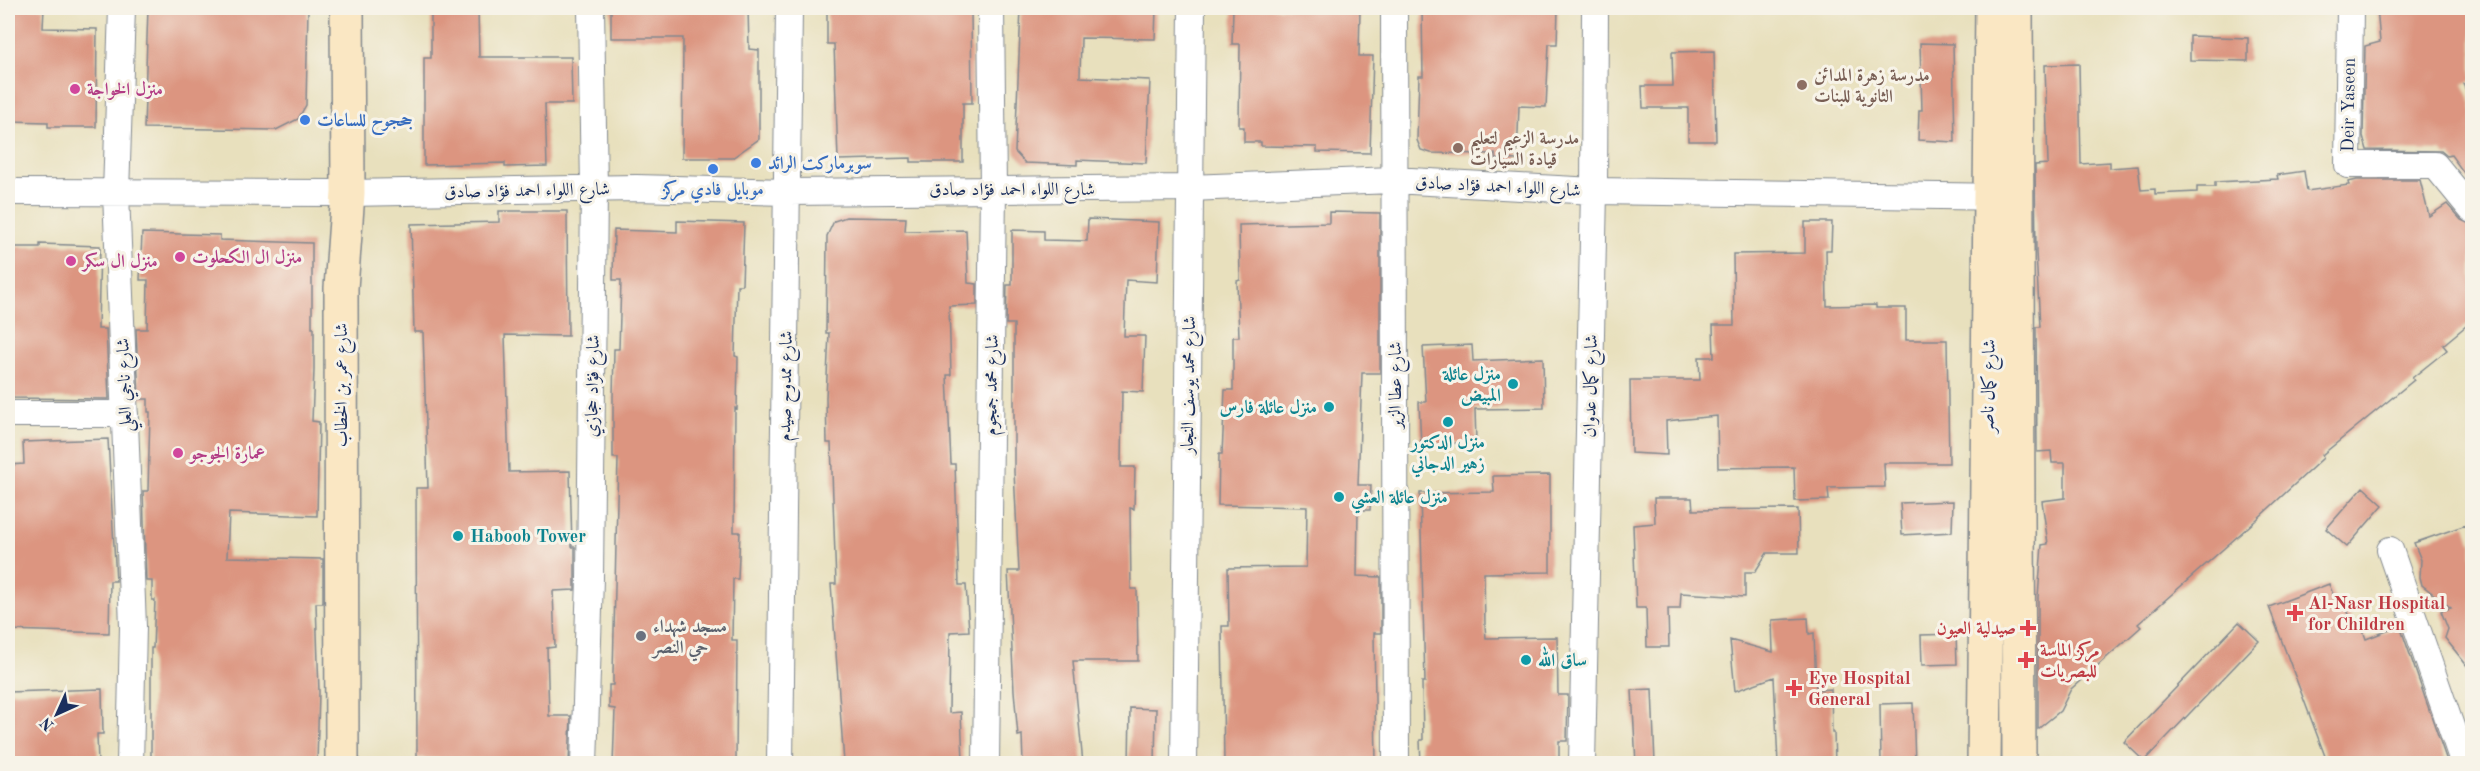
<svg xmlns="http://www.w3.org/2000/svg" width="2480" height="771" font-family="'Old Standard TT',Amiri,serif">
<rect width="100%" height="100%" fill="#f7f3e8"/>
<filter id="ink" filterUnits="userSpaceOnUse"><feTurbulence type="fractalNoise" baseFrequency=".0167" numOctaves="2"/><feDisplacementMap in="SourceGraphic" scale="12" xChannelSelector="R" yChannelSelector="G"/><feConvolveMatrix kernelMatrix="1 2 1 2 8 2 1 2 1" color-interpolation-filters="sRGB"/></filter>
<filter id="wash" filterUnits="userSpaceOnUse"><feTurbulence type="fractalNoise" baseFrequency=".008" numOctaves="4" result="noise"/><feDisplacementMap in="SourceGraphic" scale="24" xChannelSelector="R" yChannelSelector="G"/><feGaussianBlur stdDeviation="1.35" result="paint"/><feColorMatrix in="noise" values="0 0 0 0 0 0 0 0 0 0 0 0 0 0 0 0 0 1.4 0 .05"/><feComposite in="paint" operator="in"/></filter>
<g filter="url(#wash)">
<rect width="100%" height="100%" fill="#e8e0bd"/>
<g id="blocks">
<path fill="#dc9580" d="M8,8h36l-1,20 54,1 -1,98h-48v-5l-40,-1z
M148,8h160l-2,97 -8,14 -22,11 -132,-2z
M431,8h47l1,49h92l1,47h-27l2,62 -42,1v-4l-81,2v-107h7z
M611,8h137l1,41 10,1v89l-27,19h-50l1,-120h-72z
M827,8h144l1,95h-9v59h-52v-4l-73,2 -4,-116h-7z
M1021,8h135l-1,31 -74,-1 -1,39 70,3 -4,83 -69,-3v5l-52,-2 -10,-11z
M1233,8h127l-1,48h14l-3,97 -53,-1v-5l-56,-1v-4h-17v-15h-5l1,-83h-8z
M1422,8h136l-1,36h-8l-3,63 -27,-1 -2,54 -22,-1v-5l-64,-1 -10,-3 -4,-10 2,-64h4z
M2377,8h95v72l-9,4 9,19v81l-21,-29 -4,1 -6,-5 -74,-1 -4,-14 2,-90 15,-4z
M2190,36l58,2v23l-58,-1z
M1920,43l33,1 2,98 -37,-2 1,-30h3z
M1714,51l2,90h-28v-33h-45l-1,-22h31l-1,-34z
M2079,64l2,100 29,-2v6l28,-2 3,24 14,-1v5l42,-2v-5h18v-5l63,-3 -1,-4 27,-4 3,20 42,-6 -1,-3 9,-2h63l9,36 18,-12 14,16 11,5v96l-29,24 4,5 -35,28 2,2 -92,75 1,3 -68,63 -117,103 3,3 -70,62 -11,22 -22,18v-132l4,-52 6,-1 -6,-43 23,-3v-35h-13l-1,-12 -14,1 -1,-125h4l-4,-75 -1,-87 13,-1 -3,-99z
M499,211h68l1,125 -63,-1 4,137 61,-1 2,76h3v43l-22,1 2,56 -8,1 2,68h22l-2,46 -58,1v-3l-94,-2 -1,-270h12l-5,-156h-9l-3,-108 88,-2z
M1329,212l51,1v160h-18l-4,112h13l-1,25h-12l-1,66 24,1v56h-7l2,131h-152l-2,-138h7l-1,-58 78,-1 1,-60 -89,-2 1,-51h3l3,-64h8v-53h6l-2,-56 3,-1 -1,-55 90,-2z
M846,217l60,1 -1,13 61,-1 2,53 9,1v21l-28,1 2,69h-4l4,89h4l4,121h7l3,46 -19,1 -1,81 12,-1 2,49 -119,2 -13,-179h5l-5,-141h-4l-1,-45 3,-65h-3l1,-97 7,-15z
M1088,219l71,3 -2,60 -31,-2 -2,56h21l-2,56 -21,-1 -1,76h14l-1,42 -4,-1 1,81h6l1,72h-65l10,103h-60l-1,-29 -4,1 -4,-45 -6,-120h11l-5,-99v-148h-8l1,-39h5v-55l32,1v9l43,1z
M677,221l67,2 -2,62h-5l-2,71 3,1 -1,52 -2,-1 -1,124h6l-2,47h-5l-1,61h5l-1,124h-123l2,-55 -6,-1v-23h4v-11l5,-216h-5v-61l1,-48h5l2,-69h-8l1,-50 63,2z
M1805,222h27l-1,28h-5l1,56 49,-1v3h30v32h41l2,123h-65l1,24 -57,1 1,12 -34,1 -1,-34 -76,1 -1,-52 -51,5 1,34 -36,-2 -1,-73h70l-1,-23h15l-1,-32h21l-1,-71 72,-1z
M142,233l78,2v5l92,3v85h2v42l-2,51 7,1 -2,94 -88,-3 -2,44 96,2v44h-7l3,89 -2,72h-166v-116h2l2,-48h-3v-19h-6l-3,-90h5l2,-79h-2v-13h-9l-3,-70h11l1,-49h-8z
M40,244l60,2 -2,83h8l3,70 -101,-1v-151h32z
M1472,345l1,16 70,-3 1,50 -69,1 1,33 -55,3 -2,-43h7l-3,-55z
M108,439l8,142h-6l-1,52 -101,-3v-165l16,-1 -1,-22z
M1550,475v97l-66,1 1,53 1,12 71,-1 1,58h10l-1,46h-8v23h-138l-1,-24h3l-1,-58h3l-5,-189 74,-1 -1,-16z
M2363,487l20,18 -36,42 -21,-18z
M1654,498h38l1,12 105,-1 1,44h-32l-12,19h-10v25l-64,-4 -1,16h-12l1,38h-22l-1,-39h-10l-3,-83 22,-2z
M1953,501l-1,31 -50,3 -2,-32z
M2466,525l6,19v128l-27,-34 3,-9 -7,-18 10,-3 -29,-23 -2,-8 1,-17 -7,-17z
M2329,584l9,23 7,-3 8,21h8l5,14 34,-13 48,138h-120l-59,-157z
M1808,618l1,16 5,-1 2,57 15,-1 1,44h2l1,31h-57l-4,-87 -39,14 -5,-51 43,12 -1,-32z
M2239,622l20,19 -115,120 -20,-19z
M1956,634l1,30 -35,1 -1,-30z
M102,689l1,45h-6l1,30h-90v-72z
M1652,689l3,75h-19l-4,-74z
M1913,703l2,61h-34l-1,-60z
M1130,708l26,1 -1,55h-26z"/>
</g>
</g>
<g filter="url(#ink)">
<use href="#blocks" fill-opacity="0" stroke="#82888e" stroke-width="1.5"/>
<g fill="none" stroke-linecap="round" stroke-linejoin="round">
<g stroke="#82888e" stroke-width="28">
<path id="street" d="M122,8l-6,185 17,433 -3,138
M1394,8l2,756
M2350,8l-2,157h87l37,45
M8,192l340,1 288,-5 152,4 401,-4 204,-8 201,11 414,6
M8,414h117
M2390,550l74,214
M584,764l6,-186 4,-389 -3,-181
M780,764l9,-756
M986,764l7,-575 -2,-181
M1184,764l8,-756
M1582,764l12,-573 1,-183"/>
</g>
<g stroke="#82888e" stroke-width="36">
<path id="secondary" d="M2016,8l3,756
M342,764l-1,-476 7,-95 -1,-185
M1984,764l8,-756"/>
</g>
<use href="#street" stroke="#fff" stroke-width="26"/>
<use href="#secondary" stroke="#fae7c3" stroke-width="33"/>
</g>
</g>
<g fill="#8d6e63" stroke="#f7f3e8" stroke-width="2">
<circle cx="1802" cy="85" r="6"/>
<circle cx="1458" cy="148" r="6"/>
</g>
<g fill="#d1479c" stroke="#f7f3e8" stroke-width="2">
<circle cx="75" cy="89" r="6"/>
<circle cx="180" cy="257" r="6"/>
<circle cx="71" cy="261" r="6"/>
<circle cx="178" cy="453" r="6"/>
</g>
<g fill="#3f7fe0" stroke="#f7f3e8" stroke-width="2">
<circle cx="305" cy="120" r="6"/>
<circle cx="756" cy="163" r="6"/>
<circle cx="713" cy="169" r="6"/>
</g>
<g fill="#0f9aa8" stroke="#f7f3e8" stroke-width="2">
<circle cx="1513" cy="384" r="6"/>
<circle cx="1329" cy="407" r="6"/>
<circle cx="1448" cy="422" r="6"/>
<circle cx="1339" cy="497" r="6"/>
<circle cx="458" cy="536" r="6"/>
<circle cx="1526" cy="660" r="6"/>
</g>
<g fill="#e0444e" stroke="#f7f3e8" stroke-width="2">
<path d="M2292 604h6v6h6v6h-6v6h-6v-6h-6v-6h6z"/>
<path d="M2025 619h6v6h6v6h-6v6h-6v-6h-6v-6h6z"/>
<path d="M2023 651h6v6h6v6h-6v6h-6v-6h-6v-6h6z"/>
<path d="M1791 679h6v6h6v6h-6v6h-6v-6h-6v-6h6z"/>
</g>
<circle fill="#6b7280" stroke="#f7f3e8" stroke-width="2" cx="641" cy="636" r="6"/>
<g text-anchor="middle" stroke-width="6" stroke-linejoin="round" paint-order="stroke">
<g font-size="18" font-weight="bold" fill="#785e54" stroke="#f7f3e8" text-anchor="start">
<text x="1814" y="81">مدرسة زهرة المدائن<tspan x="1814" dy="21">الثانوية للبنات</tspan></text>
<text x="1470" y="144">مدرسة الزعيم لتعليم<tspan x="1470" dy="21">قيادة السيارات</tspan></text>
</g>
<g font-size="18" font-weight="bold" fill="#b23c85" stroke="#f7f3e8" text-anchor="start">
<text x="87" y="95">منزل الخواجة</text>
<text x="192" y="263">منزل ال الكحلوت</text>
<text x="83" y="267">منزل ال سكر</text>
<text x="190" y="459">عمارة الجوجو</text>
</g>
<g font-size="18" fill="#1b2f5e" stroke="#f7f3e8">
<text transform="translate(2348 105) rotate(-89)" y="6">Deir Yaseen</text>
<text transform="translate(1498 186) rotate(3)" y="6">شارع اللواء احمد فؤاد صادق</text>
<text x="1012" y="195">شارع اللواء احمد فؤاد صادق</text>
<text transform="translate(527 190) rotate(-1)" y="6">شارع اللواء احمد فؤاد صادق</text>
<text transform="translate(124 385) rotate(-92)" y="6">شارع ناجي العلي</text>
<text transform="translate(341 385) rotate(-90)" y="6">شارع عمر بن الخطاب</text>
<text transform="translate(991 385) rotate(-89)" y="6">شارع محمد جمجوم</text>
<text transform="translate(1188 385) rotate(-89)" y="6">شارع محمد يوسف النجار</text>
<text transform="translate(1395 385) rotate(-90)" y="6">شارع عطا الزير</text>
<text transform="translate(592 386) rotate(-89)" y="6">شارع فؤاد حجازي</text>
<text transform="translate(785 386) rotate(-89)" y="6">شارع ممدوح صيدم</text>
<text transform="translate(1590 386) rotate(-89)" y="6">شارع كمال عدوان</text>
<text transform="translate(1988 386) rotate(-89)" y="6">شارع كمال ناصر</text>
</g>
<g font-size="18" font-weight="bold" fill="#366cbe" stroke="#f7f3e8" text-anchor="start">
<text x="317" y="126">جحجوح للساعات</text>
<text x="768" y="169">سوبرماركت الرائد</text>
<text x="713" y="195" text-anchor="middle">موبايل فادي مركز</text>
</g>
<g font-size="18" font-weight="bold" fill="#0d838f" stroke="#f7f3e8" text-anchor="start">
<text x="1501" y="380" text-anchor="end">منزل عائلة<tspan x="1501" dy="21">المبيض</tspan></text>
<text x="1317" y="413" text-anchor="end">منزل عائلة فارس</text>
<text x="1448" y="448" text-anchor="middle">منزل الدكتور<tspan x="1448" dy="21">زهير الدجاني</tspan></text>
<text x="1351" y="503">منزل عائلة العشي</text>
<text x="470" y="542">Haboob Tower</text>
<text x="1538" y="666">ساق الله</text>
</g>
<g font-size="18" font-weight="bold" fill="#be3a42" stroke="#f7f3e8" text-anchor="start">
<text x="2308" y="609">Al-Nasr Hospital<tspan x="2308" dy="21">for Children</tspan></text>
<text x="2016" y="634" text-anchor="end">صيدلية العيون</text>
<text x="2040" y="656">مركز الماسة<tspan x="2040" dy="21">للبصريات</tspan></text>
<text x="1808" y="684">Eye Hospital<tspan x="1808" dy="21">General</tspan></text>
</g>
<g font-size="18" font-weight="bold" fill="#5b616d" stroke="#f7f3e8" text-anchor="start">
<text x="653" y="632">مسجد شهداء<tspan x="653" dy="21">حي النصر</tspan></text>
</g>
</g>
<rect width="2480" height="771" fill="none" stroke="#f7f3e8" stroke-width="30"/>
<g transform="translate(57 714) rotate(225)" stroke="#f7f3e8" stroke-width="4.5" paint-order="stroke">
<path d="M0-4.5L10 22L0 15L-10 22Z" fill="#1b2f5e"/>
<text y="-9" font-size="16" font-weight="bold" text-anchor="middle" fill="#1b2f5e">N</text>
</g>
</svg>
